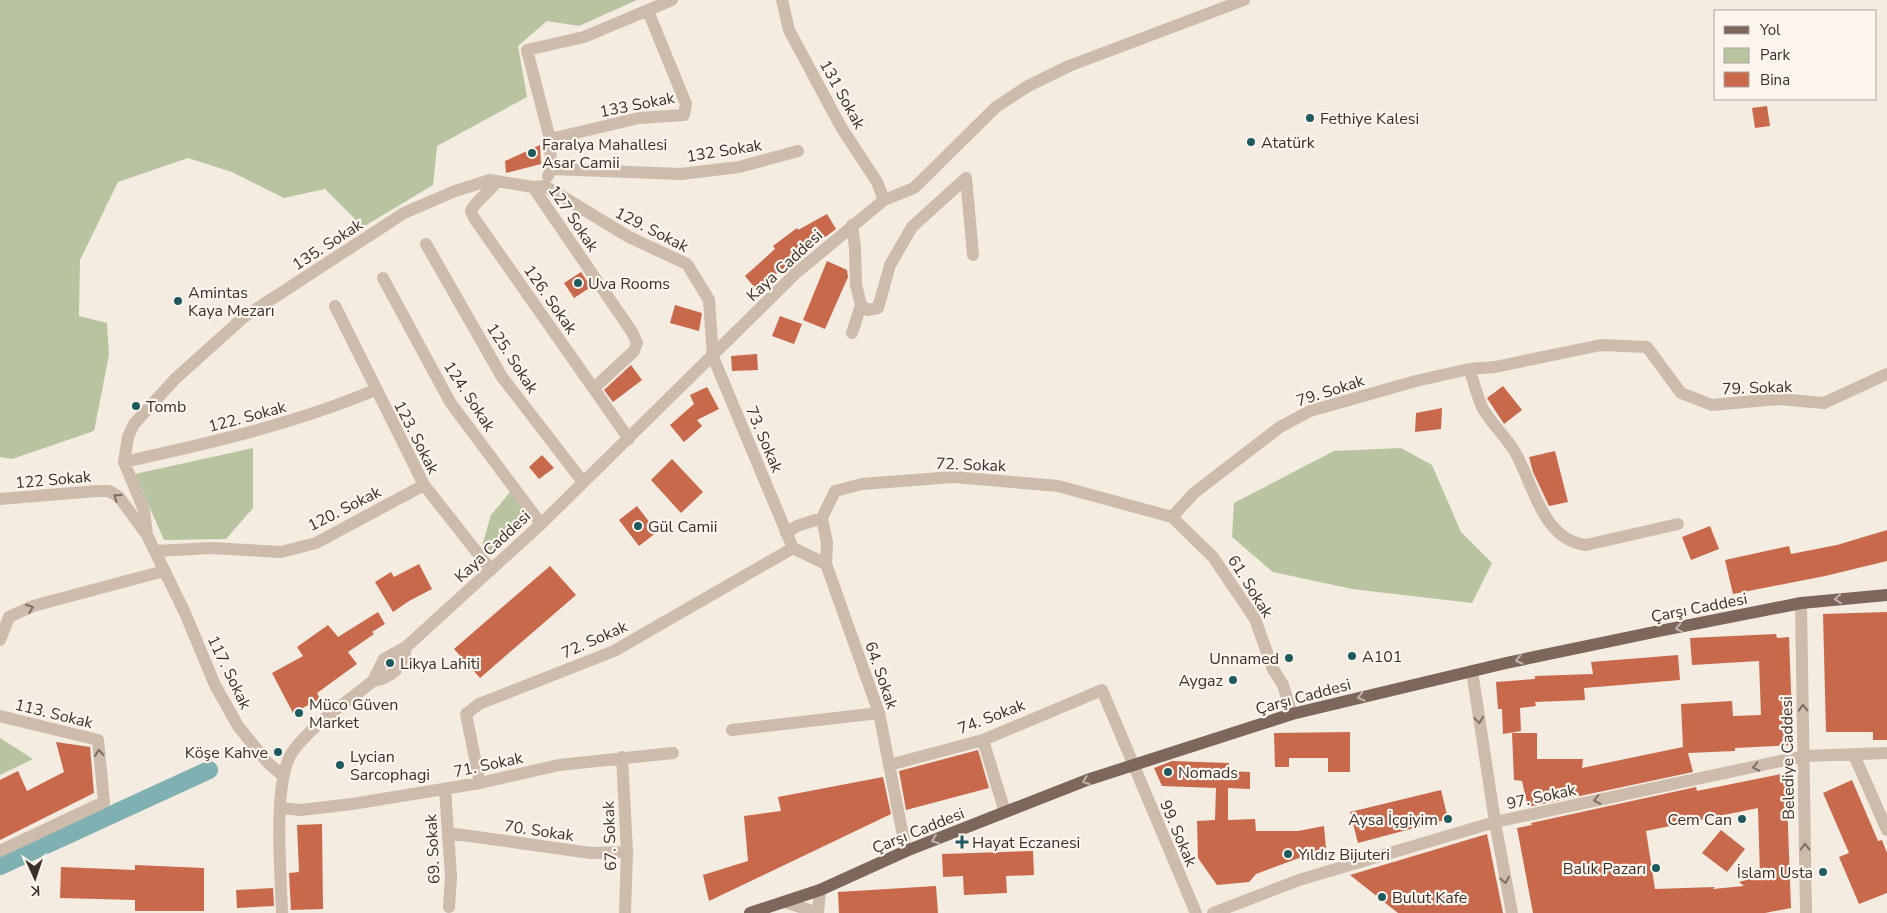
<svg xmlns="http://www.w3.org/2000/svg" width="1887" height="913" font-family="'Nunito Sans',sans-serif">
<rect width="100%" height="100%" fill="#f4ebe1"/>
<path fill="#b8c4a0" d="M0,0h637l-58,26 -32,-5 -29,25 9,51 -90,49 -4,39 -70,42 -38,-38 -41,9 -52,-26 -44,-14 -70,24 -38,78 -1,56 28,7 2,32 -15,76 -82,28 -12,-2z
M253,448v60l-27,31 -62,1 -29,-66z
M1401,448l31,17 29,67 31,31 -20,40 -120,-14 -79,-17 -41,-35 2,-34 100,-52z
M510,492l21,26 -40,36 -9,-8 9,-31z
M0,738l33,21 -33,16z"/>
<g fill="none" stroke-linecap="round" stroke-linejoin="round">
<path stroke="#7fb0b2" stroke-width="18" d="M0,866l209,-96"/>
</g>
<path fill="#c8694b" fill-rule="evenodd" d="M1767,106l3,20 -15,2 -3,-20z
M540,145l1,19 -35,9 -1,-12z
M827,214l9,15 -64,48 3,4 -15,13 -15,-18 30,-27 -2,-3 24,-18 1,2z
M827,261l20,9 1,7 -23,52 -22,-9z
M581,272l10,15 -17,11 -10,-15z
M675,305l27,8 -3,18 -29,-8z
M780,316l22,8 -8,20 -22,-8z
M757,354l1,16 -26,1 -1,-15z
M631,365l11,15 -29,22 -9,-12z
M1503,386l19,24 -18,14 -17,-26z
M707,387l12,22 -22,11 5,6 -18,16 -14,-17 24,-21 -4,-9z
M1442,408l-1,21 -26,3 1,-19z
M1555,451l13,51 -19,4 -16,-34 -4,-15z
M542,455l12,13 -15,11 -10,-12z
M672,459l31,33 -22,21 -30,-33z
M637,506l20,26 -18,14 -20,-26z
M1710,526l9,23 -28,11 -9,-23z
M1887,530v31l-62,15 -92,18 -8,-34 64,-14 2,8 46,-9z
M419,564l13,25 -23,12 -16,11 -18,-30 16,-10 3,5z
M550,566l26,29 -96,83 -26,-29z
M378,612l7,12 -13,8 2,2 -26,18 9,12 -40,29 3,6 -27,14 -21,-40 31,-17 -6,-9 31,-22 10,12z
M1887,612v128h-14v-8h-47l-3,-118z
M1776,634l1,4 12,-1 4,108 -58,3v3l-47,2 5,19 -165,35 -6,-26 -8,-1 -2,-47h25v26h46l-1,9 101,-21 -2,-43 51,-3 1,15 28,-1 -2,-54 -67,4 -2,-27z
M1678,655l2,25 -96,8 1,12 -50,2 1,4 -16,2 1,23 -18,3 -1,-25h-4l-2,-27 39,-3v-3l58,-2 -2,-12z
M1350,732v40h-22v-14h-39v9h-14l-1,-34z
M56,742l34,5 4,46 -94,47v-60l18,-9 9,20 37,-19z
M978,750l11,38 -83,22 -7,-39z
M1172,761l57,2v8l21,1v17l-22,-1v32l27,-1 1,12h42l26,-5 2,22 -70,26 -7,8 -32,3 -19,-27 -1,-37 18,-1 1,-32 -54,-2 -8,-18z
M1786,773l5,135 -26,5h-232l-16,-85 15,-3 -1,-2 165,-36 1,4zM1758,808l2,68 -21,6 5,4 -31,3 2,-2 -60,2 -9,-58z
M883,777l8,37 -182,87 -6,-26 45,-14 -4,-45 37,-5 -3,-14z
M1852,780l26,61 4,-1 5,13v40l-28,11 -20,-47 10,-4 -26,-60z
M1441,790l7,29 -90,24 -8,-31z
M322,824l1,85 -32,1 -2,-37 10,-1 -2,-47z
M1721,830l24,19 -18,23 -25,-19z
M1487,834l16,79h-105l-48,-38z
M1033,851l1,24 -28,1 1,17 -43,2 -1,-19 -20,1 -1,-23z
M135,865l69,3v43h-69v-11l-75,-2 1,-31 74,3z
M936,886l2,27h-99l-1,-21z
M273,888l1,18 -37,2 -1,-18z"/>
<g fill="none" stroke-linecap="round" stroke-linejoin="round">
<path stroke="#cdbbac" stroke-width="12" d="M782,0l7,30 52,97 36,55 7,18
M550,139l-23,-89 57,-13 88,-37
M551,169l-1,-30 89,-21 45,-3 2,-11 -38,-93
M548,176l3,-7 130,5 58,-7 59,-16
M966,178l7,77
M497,181c-7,11 -22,20 -26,30l3,7 155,221
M545,186l84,51 58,27 22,36 4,57 80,191 33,16 53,149 27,138
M533,187l99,145 5,11 -3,8 -40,37
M426,244l76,133 81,105
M383,278l67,124 91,122
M861,305l7,5 10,-2 12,-43 22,-38 54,-49
M335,306l89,179 67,85
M852,333l9,-28 -5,-20 -1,-37 -3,-23
M1469,369c5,12 8,28 14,40 9,15 23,28 32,43 18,31 27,88 71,93l92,-21
M124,462c86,-19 170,-38 251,-72
M0,499l97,-8h12l10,6 28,38 38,78 30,72 23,41 29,36 16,14
M1172,517l22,-24 86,-66 30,-16 106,-30 53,-12 26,-2 106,-22 46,2 34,46 31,12 66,-6 46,4 63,-29
M822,518l5,25 -1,21
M786,533l11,-7 25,-8 13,-27 27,-7 92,-7 104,9 114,31 41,40 42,62 18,50 10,16 9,29
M147,535l-3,-25 -20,-48 4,-25 6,-13 41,-45 69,-62 160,-104 51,-22 35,-11 43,7 12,-1
M156,551l55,-3 70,4 35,-9 108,-58
M1801,603l5,310
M0,640l9,-23 24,-11 131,-35
M1472,671l23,151 17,91
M0,716l98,24 6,62 -104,49
M732,730l147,-17
M983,740l22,72
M1854,755l33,75
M622,757l5,95 -2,61
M889,765l94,-25 119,-50 94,223
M480,783l-14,-69 13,-10 135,-53 179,-103
M445,789l6,88 -2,30
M280,808l21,2 51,-6 128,-21 79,-18 114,-12
M448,833l143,20 36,-1
M1213,913l86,-33 196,-58 309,-66 83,-3"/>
<path stroke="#cdbbac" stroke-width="12" d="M373,681l11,-22 22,-12 135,-123 255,-251 88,-73 30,-12 82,-81 32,-21 41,-20 175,-66
M785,902l33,11
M282,913c-1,-38 -10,-133 11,-162 21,-28 53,-48 80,-70 19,-3 31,-15 33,-34
M818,913l2,-23"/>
<path stroke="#7d675c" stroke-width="12" d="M750,913l70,-23 86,-39 181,-71 205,-66 214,-51 153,-32 142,-28 86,-8"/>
</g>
<defs><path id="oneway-chevron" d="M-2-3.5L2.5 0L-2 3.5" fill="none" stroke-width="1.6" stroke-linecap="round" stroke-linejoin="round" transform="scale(1.25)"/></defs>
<g stroke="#7d6f65">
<use href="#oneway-chevron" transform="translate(117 497) rotate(-144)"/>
<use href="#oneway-chevron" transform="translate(30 608) rotate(-21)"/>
<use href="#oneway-chevron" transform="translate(1803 708) rotate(-91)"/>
<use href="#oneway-chevron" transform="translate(1479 720) rotate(82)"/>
<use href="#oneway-chevron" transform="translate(99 753) rotate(-96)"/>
<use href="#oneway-chevron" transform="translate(1756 767) rotate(168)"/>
<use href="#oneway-chevron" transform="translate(1597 800) rotate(168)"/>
<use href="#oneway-chevron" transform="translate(1805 847) rotate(-91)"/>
<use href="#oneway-chevron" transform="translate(1505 880) rotate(79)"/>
</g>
<g stroke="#c2b5ac">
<use href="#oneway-chevron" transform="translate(1838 599) rotate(176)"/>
<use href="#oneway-chevron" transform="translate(1679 628) rotate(169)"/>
<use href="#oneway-chevron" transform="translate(1519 660) rotate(168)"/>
<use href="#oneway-chevron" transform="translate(1361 697) rotate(166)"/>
<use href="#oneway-chevron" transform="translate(1086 781) rotate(159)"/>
<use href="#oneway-chevron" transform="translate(935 840) rotate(159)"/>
</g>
<g fill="#1f5a5e" stroke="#fbf5ee" stroke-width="2">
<circle cx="1310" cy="118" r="5"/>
<circle cx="1251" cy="142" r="5"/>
<circle cx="532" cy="153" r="5"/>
<circle cx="578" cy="283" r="5"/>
<circle cx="178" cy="301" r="5"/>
<circle cx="136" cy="406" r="5"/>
<circle cx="638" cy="526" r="5"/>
<circle cx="1352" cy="656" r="5"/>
<circle cx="1289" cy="658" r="5"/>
<circle cx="390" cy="663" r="5"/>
<circle cx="1233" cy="680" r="5"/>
<circle cx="299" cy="713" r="5"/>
<circle cx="278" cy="752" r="5"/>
<circle cx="340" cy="765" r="5"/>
<circle cx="1168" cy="772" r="5"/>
<circle cx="1448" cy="819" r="5"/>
<circle cx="1742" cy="819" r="5"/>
<path d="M959.5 834.5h5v5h5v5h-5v5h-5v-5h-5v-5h5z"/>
<circle cx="1288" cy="854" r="5"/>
<circle cx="1656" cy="868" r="5"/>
<circle cx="1823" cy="872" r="5"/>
<circle cx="1382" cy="897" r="5"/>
</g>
<g text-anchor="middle" stroke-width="4.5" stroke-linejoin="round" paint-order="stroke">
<g font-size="16" fill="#3b302b" stroke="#fbf5ee">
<text transform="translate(843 94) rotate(61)" y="6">131 Sokak</text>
<text transform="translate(637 104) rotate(-11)" y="6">133 Sokak</text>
<text transform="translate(724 150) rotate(-9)" y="6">132 Sokak</text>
<text transform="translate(574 218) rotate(56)" y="6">127 Sokak</text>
<text transform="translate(652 229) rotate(27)" y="6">129. Sokak</text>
<text transform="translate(327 244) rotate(-33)" y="6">135. Sokak</text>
<text transform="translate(784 265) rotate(-43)" y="6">Kaya Caddesi</text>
<text transform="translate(551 299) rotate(55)" y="6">126. Sokak</text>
<text transform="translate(513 358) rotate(57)" y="6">125. Sokak</text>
<text transform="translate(1757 387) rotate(-2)" y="6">79. Sokak</text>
<text transform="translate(1330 390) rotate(-18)" y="6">79. Sokak</text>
<text transform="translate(470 396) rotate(57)" y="6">124. Sokak</text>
<text transform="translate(247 416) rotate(-15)" y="6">122. Sokak</text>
<text transform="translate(417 437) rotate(63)" y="6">123. Sokak</text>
<text transform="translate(765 439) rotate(67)" y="6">73. Sokak</text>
<text transform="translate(971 464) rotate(2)" y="6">72. Sokak</text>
<text transform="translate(53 479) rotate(-5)" y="6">122 Sokak</text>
<text transform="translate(344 508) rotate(-27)" y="6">120. Sokak</text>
<text transform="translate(492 546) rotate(-43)" y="6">Kaya Caddesi</text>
<text transform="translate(1251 586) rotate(58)" y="6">61. Sokak</text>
<text transform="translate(1699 607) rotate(-11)" y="6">Çarşı Caddesi</text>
<text transform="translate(594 639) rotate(-24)" y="6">72. Sokak</text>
<text transform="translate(230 672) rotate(64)" y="6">117. Sokak</text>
<text transform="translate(882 675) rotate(71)" y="6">64. Sokak</text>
<text transform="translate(1303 696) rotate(-15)" y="6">Çarşı Caddesi</text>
<text transform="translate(54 713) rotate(14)" y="6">113. Sokak</text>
<text transform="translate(991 716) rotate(-21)" y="6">74. Sokak</text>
<text transform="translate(1787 758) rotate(-91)" y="6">Belediye Caddesi</text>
<text transform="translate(488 764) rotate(-12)" y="6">71. Sokak</text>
<text transform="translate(1541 796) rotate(-12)" y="6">97. Sokak</text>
<text transform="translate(539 830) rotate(8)" y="6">70. Sokak</text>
<text transform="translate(918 830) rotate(-22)" y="6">Çarşı Caddesi</text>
<text transform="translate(1179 833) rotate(67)" y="6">99. Sokak</text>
<text transform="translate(609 836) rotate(-92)" y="6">67. Sokak</text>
<text transform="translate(432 849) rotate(-93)" y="6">69. Sokak</text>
</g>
<g font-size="16" fill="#3b302b" stroke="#fbf5ee" text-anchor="start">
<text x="1320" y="124">Fethiye Kalesi</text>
<text x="1261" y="148">Atatürk</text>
<text x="542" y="150">Faralya Mahallesi<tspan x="542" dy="18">Asar Camii</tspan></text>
<text x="588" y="289">Uva Rooms</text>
<text x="188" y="298">Amintas<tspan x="188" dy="18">Kaya Mezarı</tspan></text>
<text x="146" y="412">Tomb</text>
<text x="648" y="532">Gül Camii</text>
<text x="1362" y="662">A101</text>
<text x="1279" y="664" text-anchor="end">Unnamed</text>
<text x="400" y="669">Likya Lahiti</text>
<text x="1223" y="686" text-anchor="end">Aygaz</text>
<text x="309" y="710">Müco Güven<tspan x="309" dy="18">Market</tspan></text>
<text x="268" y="758" text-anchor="end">Köşe Kahve</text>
<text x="350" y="762">Lycian<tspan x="350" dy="18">Sarcophagi</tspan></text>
<text x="1178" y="778">Nomads</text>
<text x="1438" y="825" text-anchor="end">Aysa İçgiyim</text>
<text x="1732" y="825" text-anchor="end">Cem Can</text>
<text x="972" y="848">Hayat Eczanesi</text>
<text x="1298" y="860">Yıldız Bijuteri</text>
<text x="1646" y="874" text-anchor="end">Balık Pazarı</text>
<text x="1813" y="878" text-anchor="end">İslam Usta</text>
<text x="1392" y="903">Bulut Kafe</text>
</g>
</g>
<rect x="1714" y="10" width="162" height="90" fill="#fbf5ee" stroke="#aea6a0"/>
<rect x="1724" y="26" width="25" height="8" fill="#7d675c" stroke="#aea6a0"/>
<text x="1760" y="35" font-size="15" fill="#3b302b">Yol</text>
<rect x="1724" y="48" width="25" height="15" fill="#b8c4a0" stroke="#aea6a0"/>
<text x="1760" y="60" font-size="15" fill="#3b302b">Park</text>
<rect x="1724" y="72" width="25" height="15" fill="#c8694b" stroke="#aea6a0"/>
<text x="1760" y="85" font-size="15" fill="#3b302b">Bina</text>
<g transform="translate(35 878) rotate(177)" stroke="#fbf5ee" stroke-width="4" paint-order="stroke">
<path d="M0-4L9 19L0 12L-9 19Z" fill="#3b302b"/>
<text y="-8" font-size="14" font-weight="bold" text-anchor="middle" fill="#3b302b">K</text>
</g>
</svg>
